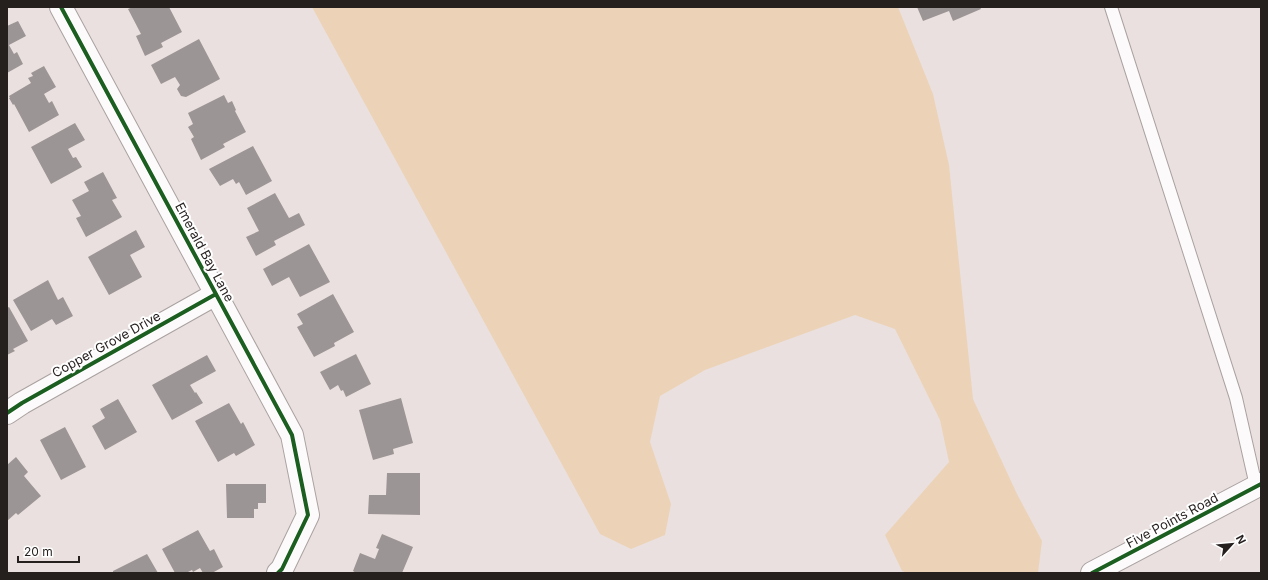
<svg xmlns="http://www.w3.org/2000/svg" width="1268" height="580" font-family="Inter,sans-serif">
<rect width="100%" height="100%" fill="#eae0df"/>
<path fill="#ecd3b7" d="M312,7h586l35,87 16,71 24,234 44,95 25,47 -4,32h-130l-6,-2 -17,-36 64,-73 -9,-42 -45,-91 -40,-14 -150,55 -45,26 -10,46 21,62 -6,31 -34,14 -31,-15z"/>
<path fill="#9c9595" d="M133,7h36l13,25 -21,11 2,4 -18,9 -9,-20 5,-2 -13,-25z
M917,7h63l1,2 -28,12 -4,-10 -26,10z
M18,21l8,15 -17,9 5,9 3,-2 6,12 -16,9v-47z
M199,39l21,40 -34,18 -5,-1 -4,-7 3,-4 -5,-8 -14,7 -10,-19z
M44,66l12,21 -12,7 5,9 3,-2 7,14 -30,17 -15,-28 -1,1 -4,-7h1l-1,-2 22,-13 -3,-5 5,-2 -2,-3z
M224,95l4,8 4,-2 4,9 -1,1 11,21 -23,12 2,3 -24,13 -10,-21 3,-2 -6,-10 5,-3 -5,-11z
M75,123l10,17 -17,9 5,9 3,-1 6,10 -31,17 -20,-37z
M253,146l19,35 -26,14 -7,-13 -3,2 -3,-5 -13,7 -11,-17z
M103,172l14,26 -5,2 10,17 -36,20 -10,-19 5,-2 -9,-16 17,-9 -5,-9z
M275,193l14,25 10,-5 6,12 -31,16 2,4 -20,11 -10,-19 13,-6 -12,-23z
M136,230l9,17 -15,8 12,22 -33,18 -21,-38z
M309,244l21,38 -30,15 -11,-20 -17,9 -9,-17z
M48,280l10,20 5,-3 10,19 -17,9 -4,-6 -21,12 -18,-31z
M333,294l21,38 -20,11 1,3 -21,11 -17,-30 6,-3 -6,-10z
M9,307l19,34 -15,8 2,2 -8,4v-47z
M356,354l15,30 -25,13 -3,-7 -2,1 -3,-6 -8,5 -10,-18z
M207,355l9,16 -26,14 5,8 1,-1 7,11 -31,17 -20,-35z
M401,398l12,45 -20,6 1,5 -21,6 -14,-50z
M118,399l19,33 -32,18 -13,-24 13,-8 -5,-9z
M229,403l12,21 2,-2 12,23 -19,11 -2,-3 -16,9 -23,-41z
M65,427l21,40 -25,13 -21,-40z
M16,457l12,15 -4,4 17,20 -23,19 -2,-2 -9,8v-39l1,-1 -1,-2v-14z
M387,473h33v42l-52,-1 1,-19h17z
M226,484h40v19h-8v6h-4v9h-27z
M198,530l12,21 4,-2 9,18 -11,6h-9l-3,-5 -7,4 -1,-2 -6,3h-11l-13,-24z
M382,534l31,13 -11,26h-46l-3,-2 7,-18 15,6 4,-10 -3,-1z
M147,554l11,19h-45v-2z"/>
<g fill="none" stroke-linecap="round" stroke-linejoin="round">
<g stroke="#a9a2a1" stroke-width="14">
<path id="service" d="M1111,7l125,391 20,88"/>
</g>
<g stroke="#a9a2a1" stroke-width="24">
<path id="minor" d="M61,7l231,428 16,80 -26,54 -4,4
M7,413l15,-10 194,-109"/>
</g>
<g stroke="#a9a2a1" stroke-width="24">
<path id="tertiary" d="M1092,573l169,-89"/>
</g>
<use href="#service" stroke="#fcfafa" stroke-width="12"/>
<use href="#minor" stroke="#fcfafa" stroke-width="22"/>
<use href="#tertiary" stroke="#fcfafa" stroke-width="22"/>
<g stroke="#fff" stroke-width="6">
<path id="cycleway" d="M61,7l231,428 16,80 -26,54 -4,4
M7,413l15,-10 194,-109
M1092,573l169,-89"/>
</g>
<use href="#cycleway" stroke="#1b5e20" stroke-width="4"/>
</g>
<g text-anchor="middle" stroke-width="4" stroke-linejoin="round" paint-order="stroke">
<g font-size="13" fill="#251f1e" stroke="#fff">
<text transform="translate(205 252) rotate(62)" y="5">Emerald Bay Lane</text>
<text transform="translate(106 344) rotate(-29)" y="5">Copper Grove Drive</text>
<text transform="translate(1172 520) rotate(-28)" y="5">Five Points Road</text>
</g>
</g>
<rect width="1268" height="580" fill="none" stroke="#251f1e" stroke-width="16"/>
<g transform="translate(1232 544) rotate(63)" stroke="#ffffff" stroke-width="3" paint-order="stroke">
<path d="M0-3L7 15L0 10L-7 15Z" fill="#251f1e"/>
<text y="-6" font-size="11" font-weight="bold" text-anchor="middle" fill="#251f1e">N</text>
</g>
<path d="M18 556v6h61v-6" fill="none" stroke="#251f1e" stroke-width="2"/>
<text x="24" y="556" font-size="12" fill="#251f1e" stroke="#ffffff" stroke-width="3" paint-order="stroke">20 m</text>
</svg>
